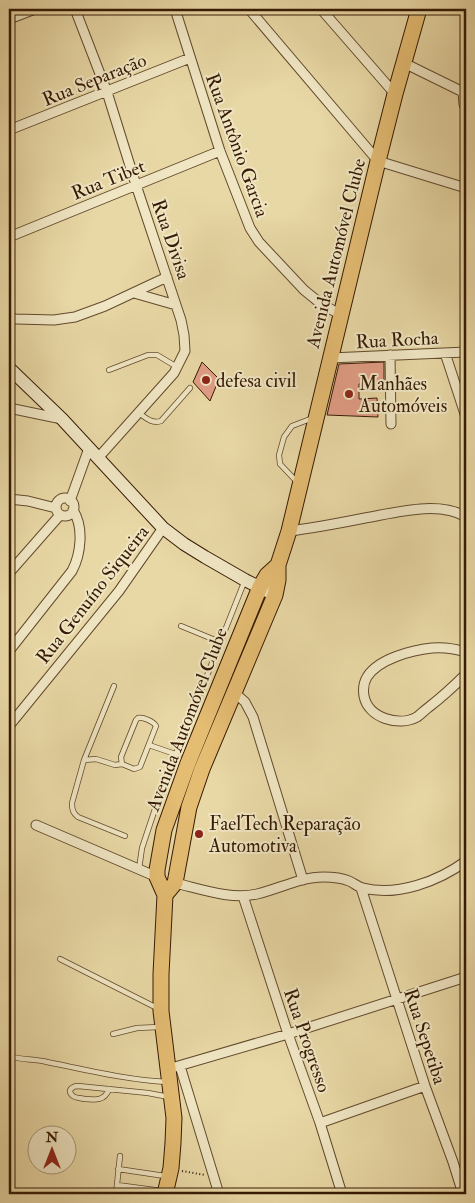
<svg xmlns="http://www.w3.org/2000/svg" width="475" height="1203" font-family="'IM FELL Double Pica',serif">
<rect width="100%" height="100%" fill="#e8d8a5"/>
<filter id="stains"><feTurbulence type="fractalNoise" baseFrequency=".004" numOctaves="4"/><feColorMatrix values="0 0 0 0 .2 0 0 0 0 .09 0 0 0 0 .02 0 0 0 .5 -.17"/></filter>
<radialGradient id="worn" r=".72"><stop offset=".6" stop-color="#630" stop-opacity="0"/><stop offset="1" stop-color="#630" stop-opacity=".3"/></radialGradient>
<path fill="#e19d86" stroke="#361a05" d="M202,362l17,17 -9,22 -17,-19z
M384,362v23l-25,-1v15l18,-1 1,19 -51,-2 12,-51z"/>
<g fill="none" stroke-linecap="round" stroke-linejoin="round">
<g stroke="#624a2d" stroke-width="6">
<path id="lane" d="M109,370l39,-15h9l20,12
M139,413c7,5 13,11 22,8l29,-33
M298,483l-18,-19 -1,-9 5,-18 8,-11 21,-8
M181,626l39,16
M138,718c5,-1 15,3 18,8l-16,41 -6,2 -12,-5 -1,-7 15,-37z
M149,745l26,9
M84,760l30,-74
M122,764l-7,1 -19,-6 -12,1 -12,43c0,7 1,10 6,14l47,19
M139,869l3,-21 18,-54 85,-214
M60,959l99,50
M113,1034l24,-6 22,-1
M9,1056c12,4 25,3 38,6 40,8 80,18 121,20
M109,1089c-4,12 -14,11 -24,10 -4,-1 -10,-1 -12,-3 -7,-6 0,-10 5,-10l70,7 21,4
M118,1169l47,7
M117,1185l45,6
M116,1194l4,-38"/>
</g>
<g stroke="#624a2d" stroke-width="11">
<path id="street" d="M75,9l32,83 29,93 45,135 3,15 1,16 -11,22 -76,85
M175,9l45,142 30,77 9,14 45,48 16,13 21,12
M249,9l129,152 88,27
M321,9l74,85
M9,19l26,-10
M404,63l59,29 1,12 2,6
M9,130l181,-72
M9,237l211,-86
M134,293l42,12
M9,318l7,1 38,1 21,-3 30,-11 62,-29
M445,353l21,64
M390,355l1,69
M330,358l136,-6
M9,408l53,11
M56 507a9 9 0 1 1 18 0a9 9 0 1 1-18 0Z
M9,499l19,2 28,7
M70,501l19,-53
M289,531c26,-3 51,-8 76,-13 29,-5 74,-18 101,-1
M9,573l51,-58
M9,651l63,-80c9,-17 12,-44 1,-61
M466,652c-10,-3 -23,-5 -34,-4 -20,2 -54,11 -65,29 -3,5 -4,13 -3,19 4,22 35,31 53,21 4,-3 8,-7 12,-10 13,-10 25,-21 37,-33
M234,692l11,10 8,15 50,163
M9,726l110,-135 44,-63
M36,825l121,52
M175,883c26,6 56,17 82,11 22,-5 44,-17 66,-17 9,0 19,1 26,4 5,2 9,6 14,7 34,9 76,-7 103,-27
M361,888l64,198 28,76 10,32
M243,896l45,138 32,89 22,71
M180,1066l39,128
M168,1069l120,-35 178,-57
M320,1123l105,-37"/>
</g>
<g stroke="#361a05" stroke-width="14">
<path id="secondary" d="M9,368l53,51 101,109 21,16 21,13 40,23 30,15"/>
</g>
<g stroke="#361a05" stroke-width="17">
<path id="primary" d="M165,895l10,-12 14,-76 13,-38 73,-174 3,-15v-15l11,-34 89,-370 17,-67 24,-85
M165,1194l6,-26 2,-25 1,-25 -13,-107v-37l4,-79 -8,-18v-7l7,-40 24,-67 72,-176 7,-12 11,-10"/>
</g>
<path stroke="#361a05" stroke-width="2" stroke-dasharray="1 2.5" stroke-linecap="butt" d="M182,1171l23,4"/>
<use href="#lane" stroke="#f0e6c4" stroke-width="4.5"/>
<use href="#street" stroke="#f0e6c4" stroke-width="9"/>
<use href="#secondary" stroke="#f0e6c4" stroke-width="12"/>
<use href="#primary" stroke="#e4bc72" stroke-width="15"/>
</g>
<g fill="#8f2418" stroke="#f0e6c4" stroke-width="2">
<circle cx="206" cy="380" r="5"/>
<circle cx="349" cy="394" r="5"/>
<circle cx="199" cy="834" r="5"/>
</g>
<g text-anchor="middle" stroke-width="4" stroke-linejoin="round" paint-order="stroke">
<g font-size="19" fill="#361a05" stroke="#f0e6c4">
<text transform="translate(94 79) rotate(-22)" y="7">Rua Separação</text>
<text transform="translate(238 145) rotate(70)" y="7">Rua Antônio Garcia</text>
<text transform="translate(108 179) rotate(-22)" y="7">Rua Tibet</text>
<text transform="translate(172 239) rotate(71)" y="7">Rua Divisa</text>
<text transform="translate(335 253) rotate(-76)" y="7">Avenida Automóvel Clube</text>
<text transform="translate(397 339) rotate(-3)" y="7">Rua Rocha</text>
<text transform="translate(92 594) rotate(-52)" y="7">Rua Genuíno Siqueira</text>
<text transform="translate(186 719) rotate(-69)" y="7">Avenida Automóvel Clube</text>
<text transform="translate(426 1036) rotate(72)" y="7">Rua Sepetiba</text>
<text transform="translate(308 1040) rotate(71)" y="7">Rua Progresso</text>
</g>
<g font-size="19" fill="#361a05" stroke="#f0e6c4" text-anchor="start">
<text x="216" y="387">defesa civil</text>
<text x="359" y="390">Manhães<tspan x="359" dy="22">Automóveis</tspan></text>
<text x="209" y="830">FaelTech Reparação<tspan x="209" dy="22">Automotiva</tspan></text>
</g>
</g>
<rect width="475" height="1203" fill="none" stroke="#e8d8a5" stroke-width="30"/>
<rect x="10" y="10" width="455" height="1183" fill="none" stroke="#361a05" stroke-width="2.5"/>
<rect x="15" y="15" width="445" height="1173" fill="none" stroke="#361a05"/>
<g transform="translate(52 1150)"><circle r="24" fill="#f0e6c4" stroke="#a69478"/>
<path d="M0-4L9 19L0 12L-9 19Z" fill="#8f2418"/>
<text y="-8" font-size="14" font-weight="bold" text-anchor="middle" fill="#361a05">N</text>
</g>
<rect width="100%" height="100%" filter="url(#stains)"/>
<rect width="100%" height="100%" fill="url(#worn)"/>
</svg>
